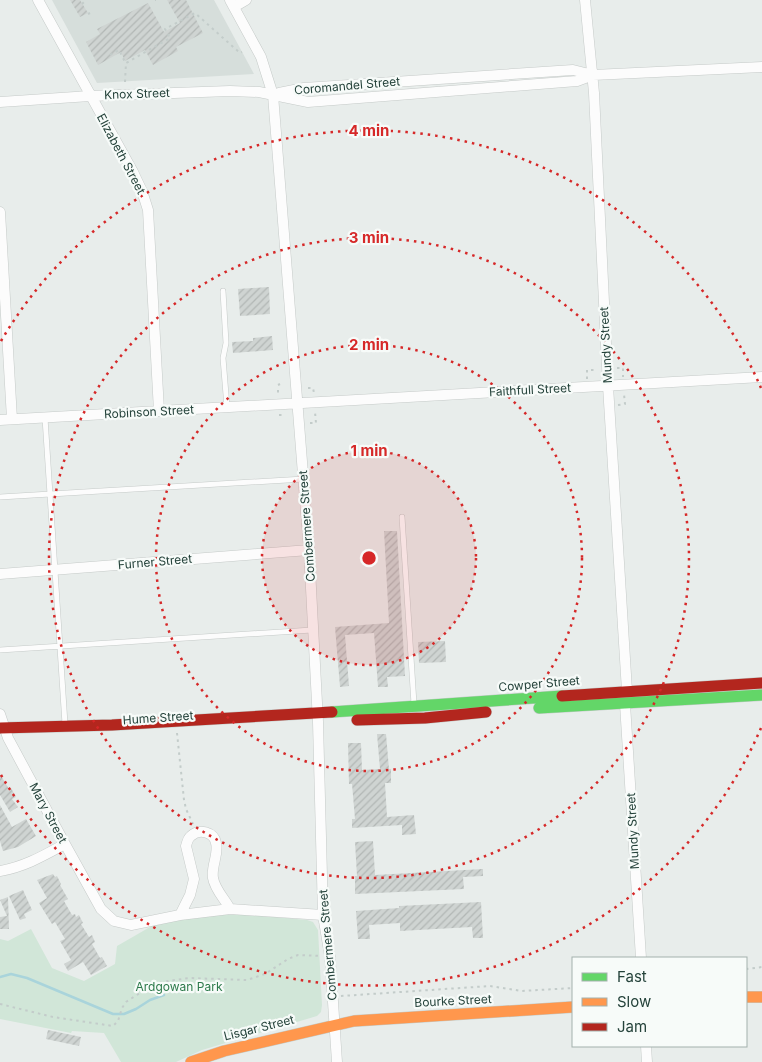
<svg xmlns="http://www.w3.org/2000/svg" width="762" height="1062" font-family="Inter,sans-serif">
<defs>
<pattern id="building-hatch" width="6" height="6" patternUnits="userSpaceOnUse" patternTransform="scale(1.25)"><rect width="6" height="6" fill="#cfd4d2"/><path d="M-1 1l2-2M0 6l6-6M5 7l2-2" fill="none" stroke="#b2b7b5"/></pattern>
</defs>
<rect width="100%" height="100%" fill="#e8edeb"/>
<path fill="#d6dedb" d="M52,0h162l40,74 -157,9z"/>
<path fill="#d1e6d8" d="M231,913l76,7 6,2 5,8 4,75 -1,7 -4,4 -115,34 -26,12h-55l-17,-29 -32,-2 -1,2 -71,-14v-80l8,2 23,-12 21,39 32,13 31,-17 2,-18 40,-23z"/>
<g fill="none" stroke-linecap="round" stroke-linejoin="round">
<path stroke="#a9d4db" stroke-width="2.5" d="M0,977l11,-3 16,4 86,36h11l12,-5 14,-9 14,-5"/>
</g>
<path fill="url(#building-hatch)" d="M70,0h10l8,13 -8,4z
M167,0h19l17,33 -27,14 2,4 -25,14 -8,-15 -20,11 -4,-9 -23,13 -12,-23 14,-8 -3,-5 51,-26 16,29 16,-9z
M269,287l1,27 -30,2 -2,-27z
M272,336l1,14 -40,3 -1,-11 21,-1v-3z
M384,531h13l8,145 -18,1 1,10h-10l-4,-54 -29,2 4,51 -9,1 -5,-60 54,-4z
M445,641l1,21 -27,1 -1,-21z
M377,734h9l3,35h2v14h-6l2,34 27,-2 2,19 -14,1v-10l-50,3v-9h3l-3,-35h-3l-1,-41h13l1,27 18,-1z
M0,774l9,15 2,-1 5,9 -4,2 6,8 -8,5 -10,-17z
M0,805l12,22 14,-8 10,17 -18,11 -15,4 -3,-10z
M373,841l2,34 108,-6v7l-20,1 1,12 -109,5v-18h2l-2,-34z
M53,874l2,3 2,-1 4,8 -1,1 8,14 -4,2 8,14 3,-1 1,3 3,-2 4,8 -2,1 8,13 3,-2 3,7 -3,2 8,14 2,-1 5,9 -16,9 -8,-13 -15,9 -4,-7 7,-4 -11,-19 5,-2 -10,-17 -3,2 -13,-21 8,-5 -10,-18z
M23,890l9,20 -8,4 2,4 -6,2 -11,-24z
M8,897l1,32h-9v-12l7,-1 -7,-16z
M481,902l2,36h-10l-1,-11 -72,4v-8l-31,2 1,14h-12l-2,-28 43,-3v-2z
M48,1030l33,7 -2,9 -33,-7z"/>
<g fill="none" stroke-linecap="round" stroke-linejoin="round">
<g stroke="#c5cac8" stroke-width="6">
<path id="lane" d="M223,291l3,52 -3,15 4,49
M45,418l20,306
M0,497l304,-18
M402,517l12,187
M0,650l312,-20"/>
</g>
<g stroke="#c5cac8" stroke-width="11">
<path id="street" d="M38,0l95,172 9,19 6,19 11,201
M230,0l31,57 12,38 36,455 9,172 5,193 7,42 7,105
M585,0l9,93 14,293 19,305
M234,7l12,-7
M279,93l25,-5 269,-18 20,5 169,-8
M0,102l90,-6 140,-5 29,1 49,10 269,-21 16,-6
M0,212l12,207
M0,420l762,-43
M0,574l309,-24
M625,704l16,254
M0,714l8,24 57,106 36,65 13,12 17,4 49,-10 50,-6 93,6
M0,871c24,-4 43,-15 65,-27
M180,915l10,-20 4,-16 -8,-33c1,-4 2,-8 5,-10 8,-8 23,-4 25,7 3,11 -5,23 -3,35 2,12 12,21 17,31
M646,1046l1,16"/>
</g>
<g stroke="#c3cbc8" stroke-width="12">
<path id="fast" d="M539,708l223,-13
M332,712l230,-16"/>
</g>
<g stroke="#c3cbc8" stroke-width="12">
<path id="slow" d="M746,997h16
M191,1062l33,-11 130,-30 219,-14"/>
</g>
<g stroke="#c3cbc8" stroke-width="12">
<path id="jam" d="M562,696l200,-13
M357,720l68,-2 61,-6
M0,728l112,-3 220,-13"/>
</g>
<path stroke="#c3ccca" stroke-width="2" stroke-dasharray="2.5 4" stroke-linecap="butt" d="M155,0h1
M82,4l2,-2
M88,14l2,-1
M110,55l9,-5 6,12
M125,82l1,-19 44,-25 -5,-9 30,-16 45,40 2,-1
M617,368h6v9
M587,379v-9h9
M278,385l2,-1
M308,388h5l1,5
M278,390v3
M618,405l7,-1 -1,-10
M279,415h6
M310,423h6l-1,-11
M177,733l7,67 2,9 7,15
M746,969l16,-2
M341,996l149,-10 32,5 51,-3
M0,1004l53,13 60,9 5,-5 4,-13 4,-6 23,-15 13,-5 27,-4 58,2 18,-6 23,-15 10,-4 23,1"/>
<use href="#lane" stroke="#fcfcfc" stroke-width="5"/>
<use href="#street" stroke="#fcfcfc" stroke-width="10"/>
<use href="#fast" stroke="#63d668" stroke-width="11"/>
<use href="#slow" stroke="#ff974d" stroke-width="11"/>
<use href="#jam" stroke="#b3261e" stroke-width="11"/>
</g>
<circle cx="369" cy="558" r="107" fill="#d62828" fill-opacity=".12"/>
<g fill="none" stroke="#d62828" stroke-width="2.5" stroke-dasharray="2.5 5">
<circle cx="369" cy="558" r="107"/>
<circle cx="369" cy="558" r="213"/>
<circle cx="369" cy="558" r="320"/>
<path d="M761 728A427 427 0 0 1 1 775M1 341A427 427 0 0 1 761 388"/>
</g>
<g text-anchor="middle" stroke-width="4.5" stroke-linejoin="round" paint-order="stroke">
<g font-size="12" fill="#24423a" stroke="#f7fbf9">
<text transform="translate(347 86) rotate(-5)" y="4">Coromandel Street</text>
<text transform="translate(137 94) rotate(-2)" y="4">Knox Street</text>
<text transform="translate(121 154) rotate(62)" y="4">Elizabeth Street</text>
<text transform="translate(606 345) rotate(-93)" y="4">Mundy Street</text>
<text transform="translate(530 390) rotate(-3)" y="4">Faithfull Street</text>
<text transform="translate(149 412) rotate(-3)" y="4">Robinson Street</text>
<text transform="translate(307 526) rotate(-94)" y="4">Combermere Street</text>
<text transform="translate(155 562) rotate(-5)" y="4">Furner Street</text>
<text transform="translate(539 684) rotate(-5)" y="4">Cowper Street</text>
<text transform="translate(158 718) rotate(-4)" y="4">Hume Street</text>
<text transform="translate(48 813) rotate(62)" y="4">Mary Street</text>
<text transform="translate(633 831) rotate(-93)" y="4">Mundy Street</text>
<text transform="translate(328 945) rotate(-95)" y="4">Combermere Street</text>
<text transform="translate(453 1001) rotate(-3)" y="4">Bourke Street</text>
<text transform="translate(259 1028) rotate(-14)" y="4">Lisgar Street</text>
</g>
<g font-size="12" fill="#2d7a4b" stroke="#f7fbf9">
<text x="179" y="991">Ardgowan Park</text>
</g>
</g>
<circle cx="369" cy="558" r="8" fill="#d62828" stroke="#f7fbf9" stroke-width="2.5"/>
<g font-size="15" text-anchor="middle" font-weight="bold" fill="#d62828" stroke="#f7fbf9" stroke-width="4.5" stroke-linejoin="round" paint-order="stroke">
<text x="369" y="136">4 min</text>
<text x="369" y="243">3 min</text>
<text x="369" y="350">2 min</text>
<text x="369" y="456">1 min</text>
</g>
<rect x="572" y="957" width="175" height="90" fill="#f7fbf9" stroke="#a3b1ad"/>
<rect x="582" y="973" width="25" height="8" fill="#63d668" stroke="#a3b1ad"/>
<text x="617" y="982" font-size="15" fill="#24423a">Fast</text>
<rect x="582" y="998" width="25" height="8" fill="#ff974d" stroke="#a3b1ad"/>
<text x="617" y="1007" font-size="15" fill="#24423a">Slow</text>
<rect x="582" y="1023" width="25" height="8" fill="#b3261e" stroke="#a3b1ad"/>
<text x="617" y="1032" font-size="15" fill="#24423a">Jam</text>
</svg>
